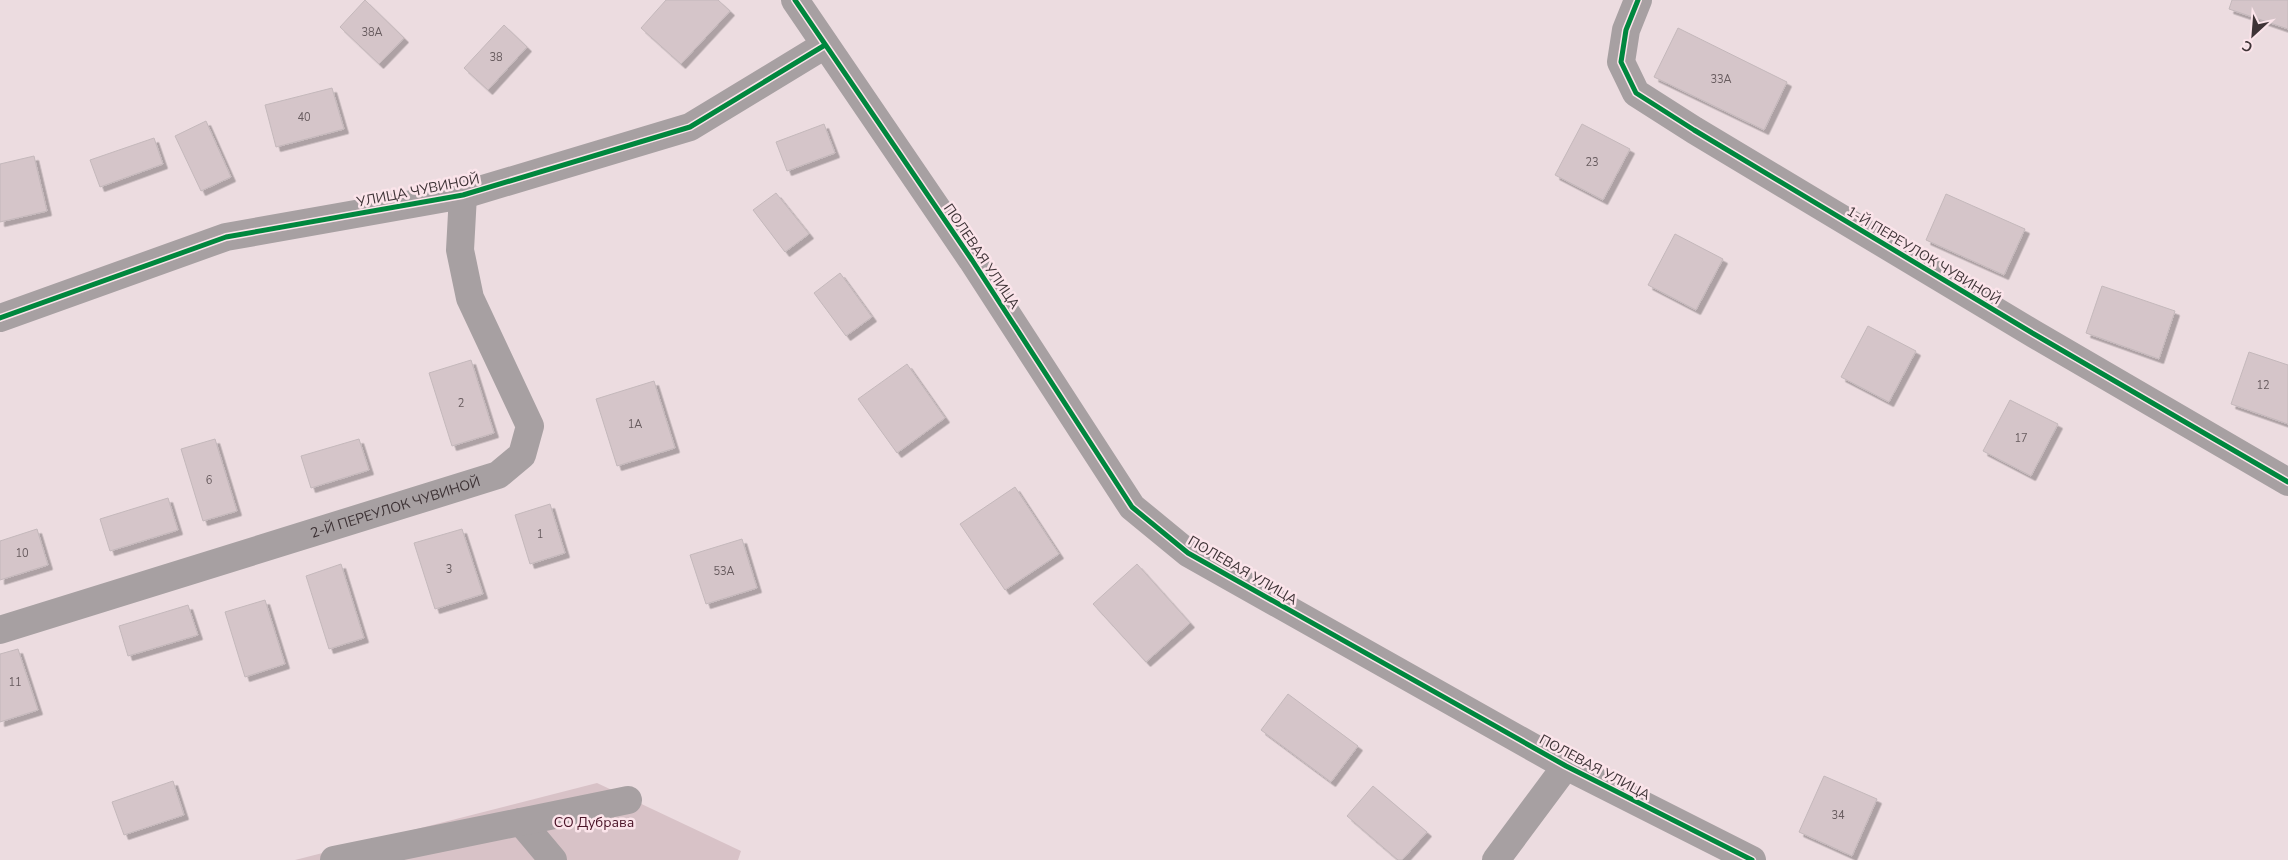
<svg xmlns="http://www.w3.org/2000/svg" width="2288" height="860" font-family="'Nunito Sans',sans-serif">
<defs>
<filter id="shadow"><feDropShadow dx="4.5" dy="4.5" stdDeviation="0" flood-color="#0004"/></filter>
</defs>
<rect width="100%" height="100%" fill="#ecdce0"/>
<path fill="#d8c2c7" d="M597,783l144,68 -3,9h-443z"/>
<path fill="#d5c5c9" stroke="#c4b8bb" filter="url(#shadow)" d="M365,0l39,38 -25,26 -39,-37z
M666,0h52l12,11 -49,53 -40,-36z
M2232,0h56v29l-59,-20z
M504,25l23,22 -39,43 -24,-22z
M1678,28l109,54 -23,48 -110,-53z
M332,88l12,41 -68,18 -11,-42z
M206,121l25,56 -30,14 -26,-55z
M824,124l11,29 -48,18 -11,-29z
M1582,124l48,25 -27,51 -48,-25z
M154,138l9,26 -63,23 -10,-27z
M34,156l13,55 -47,11v-58z
M776,193l33,41 -24,18 -32,-42z
M1946,194l79,35 -21,46 -78,-35z
M1675,234l48,25 -27,51 -48,-25z
M840,273l32,44 -26,19 -32,-43z
M2102,286l73,25 -16,48 -73,-26z
M1868,326l48,25 -27,51 -48,-25z
M2249,352l39,13v59l-57,-20z
M471,360l23,73 -42,13 -23,-73z
M907,364l38,54 -48,35 -39,-54z
M654,381l21,67 -58,18 -21,-67z
M2010,400l48,24 -27,52 -48,-25z
M215,439l22,72 -34,10 -22,-72z
M359,439l10,31 -58,18 -10,-32z
M1015,487l44,67 -54,36 -45,-66z
M168,498l10,32 -68,21 -10,-32z
M550,504l15,49 -35,11 -15,-49z
M37,529l11,36 -48,15v-39z
M462,529l21,65 -48,15 -21,-66z
M742,539l15,49 -51,16 -16,-49z
M341,564l23,74 -35,11 -23,-73z
M1137,564l53,59 -44,39 -53,-58z
M265,600l20,64 -40,13 -20,-65z
M188,605l10,30 -70,21 -9,-30z
M18,649l20,61 -38,12v-68z
M1288,694l70,52 -27,36 -70,-52z
M1824,776l53,23 -25,57 -53,-24z
M173,781l11,34 -60,20 -12,-33z
M1373,786l54,46 -25,28h-4l-51,-44z"/>
<g fill="none" stroke-linecap="round" stroke-linejoin="round">
<g stroke="#a7a0a2" stroke-width="28">
<path d="M795,0l177,260 160,247 56,46 378,213 186,94"/>
<path d="M1638,0l-12,30 -5,32 15,31 58,37 340,204 254,148"/>
<path d="M0,318l226,-81 237,-42 227,-68 135,-82"/>
<path id="s1" d="M0,630l498,-155 24,-20 8,-29 -60,-128 -10,-48 3,-55"/>
<path d="M521,822l32,38"/>
<path d="M334,860l294,-60"/>
<path d="M1496,860l70,-94"/>
</g>
<g stroke="#fbe4ea" stroke-width="8">
<path id="cycleway" d="M795,0l177,260 160,247 56,46 378,213 186,94
M1638,0l-12,30 -5,32 15,31 58,37 340,204 254,148
M0,318l226,-81 237,-42 227,-68 135,-82"/>
</g>
<use href="#cycleway" stroke="#00873e" stroke-width="5"/>
</g>
<g text-anchor="middle" stroke-width="5" stroke-linejoin="round" paint-order="stroke">
<g font-size="11" fill="#675b5e">
<text x="372" y="36">38А</text>
<text x="496" y="61">38</text>
<text x="1721" y="83">33А</text>
<text x="304" y="121">40</text>
<text x="1592" y="166">23</text>
<text x="2263" y="389">12</text>
<text x="461" y="407">2</text>
<text x="635" y="428">1А</text>
<text x="2021" y="442">17</text>
<text x="209" y="484">6</text>
<text x="540" y="538">1</text>
<text x="22" y="557">10</text>
<text x="449" y="573">3</text>
<text x="724" y="575">53А</text>
<text x="15" y="686">11</text>
<text x="1838" y="819">34</text>
</g>
<g font-size="14" fill="#3e3336" stroke="#fbe4ea">
<text transform="translate(418 190) rotate(-11)" y="5">УЛИЦА ЧУВИНОЙ</text>
<text transform="translate(1924 255) rotate(31)" y="5">1-Й ПЕРЕУЛОК ЧУВИНОЙ</text>
<text transform="translate(982 256) rotate(56)" y="5">ПОЛЕВАЯ УЛИЦА</text>
<text dy="5" stroke="none"><textPath href="#s1" startOffset="414">2-Й ПЕРЕУЛОК ЧУВИНОЙ</textPath></text>
<text transform="translate(1243 570) rotate(30)" y="5">ПОЛЕВАЯ УЛИЦА</text>
<text transform="translate(1595 767) rotate(28)" y="5">ПОЛЕВАЯ УЛИЦА</text>
</g>
<g font-size="14" fill="#491226" stroke="#fbe4ea">
<text x="594" y="827">СО Дубрава</text>
</g>
</g>
<g transform="translate(2253 35) rotate(206)" stroke="#fbe4ea" stroke-width="4" paint-order="stroke">
<path d="M0-4L9 19L0 12L-9 19Z" fill="#3e3336"/>
<text y="-8" font-size="14" font-weight="bold" text-anchor="middle" fill="#3e3336">С</text>
</g>
</svg>
